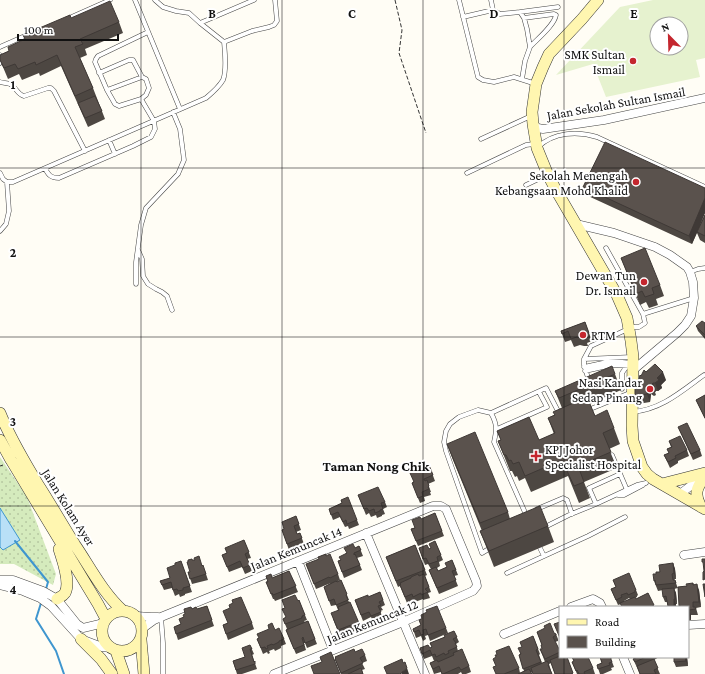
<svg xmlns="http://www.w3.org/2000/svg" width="705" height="674" font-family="'Crimson Pro',serif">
<defs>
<pattern id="grass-dots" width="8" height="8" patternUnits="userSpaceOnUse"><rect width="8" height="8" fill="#d5ebbd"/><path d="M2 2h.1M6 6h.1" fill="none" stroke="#b6c8a1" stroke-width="1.8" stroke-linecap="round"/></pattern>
</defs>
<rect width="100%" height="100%" fill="#fffdf5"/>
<path fill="url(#grass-dots)" d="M0,457l27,40 29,77 -3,11 -39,-21h-14z"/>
<path fill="#e6f2cf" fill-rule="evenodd" d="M653,0h52v58l-9,2 4,17 -94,20 -13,-33 -37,11 64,-68zM657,24h24v24h-24z"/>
<path fill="#b9e0f7" stroke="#3f96cf" d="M0,508l20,32 -17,10 -3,-3z"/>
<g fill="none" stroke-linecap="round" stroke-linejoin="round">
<path stroke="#3f96cf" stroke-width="2" d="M15,541l33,41 -2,7
M41,603l-5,16 20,32 8,23"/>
<g stroke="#444" stroke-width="5">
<path id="lane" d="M135,0l45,109
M155,0l8,7 13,4 13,2 11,10 54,-23
M459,0l19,77 5,3 11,2 20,-5 22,7
M491,0l2,10
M520,12l38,-5
M463,17l30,-7 7,4 20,-2 4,6 3,11 3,18 -5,14 -3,18
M524,18l30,-4 2,1c-2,11 -19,24 -26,32
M67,19l43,-19
M224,42l28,-11 17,-4 5,-2 3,-4 -2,-21
M0,47l27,-12
M0,55l2,5 -2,3
M99,73l30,-13h4l9,17
M0,82c3,1 7,1 10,2 6,3 7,10 14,12l24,-8h3l3,3 31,60
M107,90l8,14 4,2 22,-7
M481,139l50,-23
M109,140l6,14
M538,147c16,-15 39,-16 59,-10l108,50
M45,168c3,7 6,10 14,10l74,-32 18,-9 4,-8 -1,-8 -13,-22 5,-4 3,-7 -3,-9 -4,-2 -35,13 -12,-28 1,-3 2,-3 50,-24
M0,173l3,6 4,3h6l193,-84c6,-5 13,-11 17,-18 4,-10 2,-27 1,-38l-24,-19
M467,173l59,-28 8,-1
M526,185l21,-10
M0,231l6,-7 3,-13 -2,-29
M606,248l37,66 2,9 -6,4h-10
M138,250l4,9 1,17 5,8 8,5 6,3 5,4 5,14
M690,272l8,-3 7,-1
M136,284v-22l5,-37 5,-17 32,-34 6,-14 -4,-31 -7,-17
M643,314l51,-16
M584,359l48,-2
M584,367l28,-6 20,2
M585,371l27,-6 20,1
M589,381l-5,-16v-6l7,-13 37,-17
M622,389v-16l5,-7
M588,410l44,-18
M632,412c29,-2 50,-21 72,-37
M491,413c6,11 6,16 3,29l33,75
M497,429l50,-22 -8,-15
M612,455l15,35
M620,474l-31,14 7,16 41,-19 9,-2
M618,495h6l19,-10
M537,509l26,-11 4,2 5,14
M547,526l22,-11 27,-11
M540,548l4,8
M487,550l-5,3 -36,-102 -2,-9 2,-11 4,-7 9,-7 19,-7 13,3 55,-25 14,27
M507,573l81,-37 37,-19
M161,617l2,26v31"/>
</g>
<g stroke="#444" stroke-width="9">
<path id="street" d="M533,124l5,4 5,1 61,-9 101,-22
M576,224l38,9 41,14 15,8 17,12 3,5 3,10 1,16 -3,18 -6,9 -8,8 -45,38
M680,494l21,-16
M366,533l59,141
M684,555l21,-3
M298,561l35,89
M0,580h13l30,11 14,8 20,25 6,4 21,-5
M0,585l23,6 17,7 11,8 30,33 21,8 9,1
M571,607l22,-8 7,4 2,4
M136,616l15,1h7
M688,625l17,-1
M143,628l11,-8 7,-3 272,-111h8l5,3 30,72 1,5 -4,5 -70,31 -129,52
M504,634l56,-23
M623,657l7,17"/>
</g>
<g stroke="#333" stroke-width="12">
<path id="secondary" d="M598,0l-16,19 -33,35 -6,13 -7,17 -4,28 1,12 4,24 11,27 8,15 61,105 10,23 4,23 2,16 -1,69 1,15 9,26 5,7 6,5 52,30
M0,413c10,25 23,46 37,70 13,20 25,41 38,62 15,22 28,48 48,66
M0,440l11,20 87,144 8,15
M662,484l43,-11
M701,507c-7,-13 -5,-19 4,-30
M57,599c3,-2 6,-3 8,-6 6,-11 -3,-34 -6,-44
M102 631a20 20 0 1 1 40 0a20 20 0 1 1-40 0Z
M81,639l20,20 11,15
M141,640l3,34
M116,651l8,23"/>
</g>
<path stroke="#333" stroke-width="1" stroke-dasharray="4 2" stroke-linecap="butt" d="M395,0l7,30 -3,23 27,80
M0,466l3,-1"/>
<use href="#lane" stroke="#fff" stroke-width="4"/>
<use href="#street" stroke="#fff" stroke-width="8"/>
<use href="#secondary" stroke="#fff6b0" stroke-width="11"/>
</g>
<path fill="#4d4742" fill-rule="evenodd" d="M71,18l48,4 4,11 -38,16 2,6 -7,3 13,30 12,31 -17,8 -27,-61 -21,10 -1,-3 -17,7 -3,-6 -11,5 -8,-19v-5l9,-4 16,-12 -2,-4z
M583,187l122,1v25l-5,11 5,-9v28l-5,-3 -3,-7 -5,11 -106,-49z
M621,258l39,27 4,11 -8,3 2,6 -9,3 -3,-6 -6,3z
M585,322l7,19 -5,2 1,3h-4l-4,-1 -6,2 -3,-7 -6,2 -4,-11z
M705,323v16l-7,-8 -2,-5z
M646,372l20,8 -5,5 1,3 -4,3h-2l-1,1 1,3 -2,1 -3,-2 -1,8 -12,2 -3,-8 2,-9 4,-11z
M615,374l6,16 -31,14 5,12 19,12 6,16 -11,5 8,19 -33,14 6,16 -11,5 -11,-27 -37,16 -6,-14 -6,3 -2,-5 -2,1 -3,-6h-2l-12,-30 3,-1 -4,-9 42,9 15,-6 -6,-16 6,-3 8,-7 -7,-17z
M705,395v24l-9,-19z
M678,427l22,23 2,6 -9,4z
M669,441l18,9 2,6 -11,5v2l-8,5 -6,-13 5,-2 -2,-4 4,-2z
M447,444l61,68 2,7 38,7 6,16 -60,25 -14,-36h2l-29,-71z
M429,465l6,16 -7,3 3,8h-1l1,3 -7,2 1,4 -5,2 -8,-20 1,-1z
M358,495l27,7 2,5 -4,2 2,5 -3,1v1l-5,2 -1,-3 -5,2 -2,-4 -3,2z
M342,503l15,17 2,5 -10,4 -1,-3 -3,1 -5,-10 -7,3 -4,-11z
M435,513l9,23 -26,10 -7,-17 3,-1z
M296,516l5,14 -5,2 1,2 3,-1 4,11 -15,6 -7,-20 2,-1z
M244,540l7,18 -4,1 5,12 -7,3 -3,-7 -13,5 -7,-17 5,-2z
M435,541l8,19 -4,2 1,4 -3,2 1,3 9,-4 5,-7 6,15 -4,1 4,10 -19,8 -10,-24 2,-1 -3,-5 -3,1 -6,-17 10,1 2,-1z
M415,545l12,30 -2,1 6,16 -3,1 2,5 -7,2v-1l-8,3 -1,-2 -7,3 -7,-17 -2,1 -12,-30z
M359,546l4,10 -6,2 5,12 -18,8 -6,-17 3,-1 5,-7 9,-5z
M192,560l10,6 3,5 3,9 -16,4 -4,-12h2z
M181,561l11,31 -7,2v1l-5,2 -1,-3 -4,2 -3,-8 -8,2 -4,-9 10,-3 5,-13z
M673,563l2,6 1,10h-2l1,1 2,6 1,2 -4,1 2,4 1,11h-1v3h-8l-1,-5h-2l-2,-5v-7l-5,1 -4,-10 2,-7z
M306,564l32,10 2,6 -4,2 5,-2 8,20h-1l1,2 12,26 -8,4v-2l-13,6 -7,-17 5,-9 -2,-5 -5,1 -7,-19 7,-4 -15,6z
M289,571l9,21 -23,9 -1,-2h-1l-7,-17 6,-4z
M613,580l23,10 2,5 -1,1v1l-2,1 1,1 12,-6 6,14h-32l-1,-3 -3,1 -7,-16 5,-2zM629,598l1,1 -6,3v-1z
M693,583l1,2 5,5 2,17 -5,1 2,7h-7v5h-3v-13h-8l-2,-20 9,-1z
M380,592l5,13 -4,2 2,3 -3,1 3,7 -10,4 -2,-5 -8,4 -8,-21 13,-3z
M299,600l8,20 -3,1 1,1 3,-1 9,23 -10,4 -2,-5h-1l2,7 -10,4 -10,-24 1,-1 -4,-10 3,-2 12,-16z
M233,603l19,20 2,6 -26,11 -5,-15 5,-2 2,-15z
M207,606l7,20 -36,14 -4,-13 7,-3 4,-10 7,-5h5z
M419,620l27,8 2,5 -18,8 -2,-6 -3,1 1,3 -3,2 -2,-5 -5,2 -3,-9 8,-4z
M275,630l9,9 2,5 -5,2v2l-6,3 -1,-2 -5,2 1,2 -2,1 -1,-2 -4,2 -6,-15z
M454,631l5,11 -3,2 2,7 11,15 2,6 -5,2h-4l-1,-2 -3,2h-16l-1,-2 -7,2 -4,-11 7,-3 -3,1 -2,-5 -8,3 -4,-11h10l2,-1 -2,-4 15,-6z
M537,632l17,1 2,1 2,5v2l-3,1 5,9v6h7l6,17h-18l-4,-11 -2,1 3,10h-19l-1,-2h-1l1,2h-36l23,-6 1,5 4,-2 -5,-16 1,-1 2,-7 11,-11 7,18 -1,1 3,8 3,-1 -5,-13h2v-4z
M250,645l4,9 -2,1 5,14 -15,5h-5l-4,-13 12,-4z
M355,652l10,3 2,6 -5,2 3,6 -3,1 1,4h-22l-6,-15z
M572,657l21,11 2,6h-18l-5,-12h2z
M600,657h12v1l-1,1 3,8 -3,1 1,2 -9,4h-3l-3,-9 5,-2z
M638,657h21l-5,3 6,14h-20l-7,-15z
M674,657h13l1,9 -12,1 -2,-5z"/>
<path fill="#3f3936" d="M705,198v15l-13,31 -3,-8z
M663,372l3,8 -5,5 1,3 -4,3 -3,-8 2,-5z
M653,383l3,8 -1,1 -2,-5 -2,-2z
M648,386l3,8 -1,8 -3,-8z
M673,563l2,6 1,10 -2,-6z
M697,584l2,6 2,17 -2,-5z
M674,588l2,5 1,11 -2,-5z
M674,599l2,5v3h-1l-1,-1z
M689,610l2,5v5l-2,-5z
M685,657h2l1,9 -2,-5z
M407,668l2,6h-7v-2z"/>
<path fill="#5a524d" stroke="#3f3936" d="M110,1l9,21 -39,17 3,5 -8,3 18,41 -18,8 -18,-41 -21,10 -1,-3 -17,7 -3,-5 -11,4 -4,-8v-5l9,-4 -1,-4 17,-8 -2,-4 47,-20 1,3z
M95,96l7,15 -17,7 -7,-15z
M605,142l100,46v10l-16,38 -106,-49z
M705,215v21l-8,-4z
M645,248l15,37 -8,3 2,6 -9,3 -3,-6 -6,3 -15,-36z
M702,321l3,2v12l-9,-9z
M585,322l4,11 -5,2 1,2 -4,1 -4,-1 -6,2 -3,-8 -6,3 -1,-3z
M655,364l8,8 -6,6 2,2 -4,3h-2l-2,2 2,2 -2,1 -3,-2 -1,8 -12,2v-9h2l3,-12 1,1 3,-6 2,2z
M612,366l3,8 -56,24 -4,-7z
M705,395v23l-9,-18z
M587,397l8,19 12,-6 7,18 -11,5 8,19 -33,14 6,16 -10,4 -12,-26 -37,16 -6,-14 -6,2 -2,-4 -2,1 -3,-6h-2l-6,-14 3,-1 -4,-9 32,-14 10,23 16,-7 -7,-15 7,-3 -2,-3z
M687,423l13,27 -9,4 -13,-27z
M475,432l33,80 -28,11 -33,-79z
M680,436l7,14 -12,6 1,2 -8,4 -4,-7 5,-2 -2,-4 5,-2 -3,-6z
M429,465l4,10 -9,4 1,2 2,-1 2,6 -1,1 1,2 -7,3 1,4 -5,2 -6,-15 2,-1 -4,-9z
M378,487l7,15 -4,1 2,6 -3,1v1l-5,2 -1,-4 -5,2 -2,-3 -3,1 -6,-14z
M348,497l9,23 -10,4 -1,-4 -3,2 -5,-10 -7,3 -2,-6 13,-6 -1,-3z
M540,506l8,20 -59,25 -9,-20z
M435,513l7,18 -26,10 -5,-12 4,-1 -3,-8 8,-3 1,2z
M296,516l3,8 -5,2 3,8 3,-1 2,5 -15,6 -5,-14 2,-1 -2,-7z
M244,540l5,12 -4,2 5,11 -7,3 -3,-7 -13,6 -5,-12 5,-2 -2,-5z
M435,541l6,14 -4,2 1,4 -9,3 -3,-6 -3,1 -4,-11 8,-3 2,4 2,-1 -2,-4z
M353,544l2,4 4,-2 2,4 -7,3v2l1,-1 5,11 -18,7 -4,-11 3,-1 -2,-3 8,-4 -3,-5z
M415,545l10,25 -29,11 -10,-24z
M326,554v2l4,-2 8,20 -8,4 -1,-1 -15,7 -8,-20 13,-5 -1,-2z
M199,556l3,10 1,-1 3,9 -16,5 -2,-7h2l-3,-10h1v-2l4,-1v1h3l-1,-2z
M702,559h3v20l-2,1v-8l1,-1 -1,-9h-1z
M452,560l4,10 -4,1 4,9 -19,8 -8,-18 7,-3 2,4 9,-4 -2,-4z
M181,561l9,25 -7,2v2l-5,1 -1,-2 -4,1 -2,-8 -9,3 -2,-4 10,-3 -3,-10 8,-3v-2z
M673,563l1,10 -2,1 1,6h2l1,3 -20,2 -1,-5 -1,1 -1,-7h3v-2h4l-1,-7z
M289,571l7,15 -23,9 -1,-2 -1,1 -5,-12h2l-2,-6 5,-2 1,4z
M629,573l7,17h-1v2l-7,3 -1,-2 -6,2 1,2 -6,3 -5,-11 5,-2 -3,-7z
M418,574l1,2 5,-2 5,13 -4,2 3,3 -7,3v-2l-8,4 -1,-3 -7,3 -5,-12 1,-1 -1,-1 11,-5v-1z
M341,580l6,14 -1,1 2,5 -12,5 -2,-6 -5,2 -5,-14 12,-6 1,1z
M693,583v2l4,-1 2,18h-6v5h2l1,2 -7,1v5h-1v-8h-7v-1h-2l-1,-19 9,-1 -1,-2z
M703,584h2v13z
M674,588l1,11h-1v7h-6l-2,-10 -3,1 -1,-8z
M380,592l3,8 -4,2 2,3 -3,1 3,6 -10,4 -2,-4 -8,3 -6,-15 13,-5v2z
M648,593l6,12 -3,2h-29l-2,-4 15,-6 1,2z
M295,595l3,6 1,-1 6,15 -3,1 1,1h-2l1,1 -17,6 -2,-5 3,-2 -4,-8 3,-1 -3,-8z
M241,597l11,26 -26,11 -3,-9 5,-2 -5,-12 7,-3 -1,-3 4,-2 -1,-3z
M350,602l9,21 -8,3v-1l-13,5 -7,-17 8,-3 -1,-3z
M207,606l5,14 -36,14 -2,-7 7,-3 -2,-5 5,-2 -1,-2 2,-1 -1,-5 7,-2 1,2 4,-2 1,2z
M437,606l9,22 -18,7 -2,-6 -3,1 1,4 -3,1 -2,-5 -5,2 -1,-3 8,-4 -2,-5 3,-1 -1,-4 6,-3 -1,-2z
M308,621l7,18 -10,4 -2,-6 -1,1 2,7 -10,4 -8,-19z
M560,622v16l-6,-14z
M272,623l3,7 4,-2 5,11 -5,2v1l-6,3 -1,-1 -5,2 1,2 -2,1 -1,-2 -4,1 -4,-9 2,-1 -2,-4 12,-5 -1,-4z
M550,623l4,10 2,1v1l-3,2 7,14v1l-15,7 -5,-10h2l-1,-4h1l-5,-13 8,-4 -1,-2z
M454,631l3,6 -4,2 3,4h-1l2,4 -9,4 1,2 -4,2 -1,-2 -8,4 -1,-3 -3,1 -2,-5 -8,4 -2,-6 8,-3 2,3 2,-1 -2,-4 15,-6 -1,-2z
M533,636l5,13 -2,1 5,12 -18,7 -4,-14 2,-1 -3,-6 4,-1 -2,-5z
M250,645l2,4h-2l4,13 1,-1v3l-19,6 -3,-9 12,-4 -3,-9z
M509,646l10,22 -15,6h-8l-3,-7 3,-1 -3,-7 3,-2 -1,-2h2l-1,-4z
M354,649l1,3 7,-3 3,6 -5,3 3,5 -22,10 -6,-14 1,-1 -1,-1z
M462,649l7,17 -8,4 -2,-3 -16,7h-1l-3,-8 -6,3 -3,-6 7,-3 1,2 16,-7 -1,-2z
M331,652l9,22h-26l-3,-8 11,-4 -2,-5z
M560,656v1h7l6,16 -2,1h-16l-5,-14z
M572,657h16l5,11 -9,4 1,2h-6l-2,-4 -1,1 -4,-9 2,-1z
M600,657h10l2,5 -3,1 1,2 -12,4 -1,-4 5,-2z
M638,657h8l-11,5 -2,-3z
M674,657h11l1,4 -12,1z
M402,659l1,4 2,-1 2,6 -5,4v1l-3,1h-12l-3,-7z
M654,659l4,9 -4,2 2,4h-16l-3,-8z
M547,661l2,3 -1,1 4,9h-19l-2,-6z
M361,668l2,6h-15z
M529,669l3,5h-14z"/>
<path fill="none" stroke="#111" stroke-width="1" stroke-opacity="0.55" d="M141,0v674M282,0v674M423,0v674M564,0v607M0,168h705M0,337h705M0,506h705M564,657v17"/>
<g fill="#c4262e" stroke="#fff" stroke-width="1.5">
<circle cx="633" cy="61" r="4"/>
<circle cx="636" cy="182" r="4"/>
<circle cx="644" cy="282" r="4"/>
<circle cx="583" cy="335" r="4"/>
<circle cx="650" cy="389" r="4"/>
<path d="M534 450h4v4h4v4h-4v4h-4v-4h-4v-4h4z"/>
</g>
<g text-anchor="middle" stroke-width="4" stroke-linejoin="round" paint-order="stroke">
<g font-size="13" fill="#111" stroke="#fff" text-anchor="end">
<text x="625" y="59">SMK Sultan<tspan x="625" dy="15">Ismail</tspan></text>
<text x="628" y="180">Sekolah Menengah<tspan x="628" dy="15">Kebangsaan Mohd Khalid</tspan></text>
<text x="636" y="280">Dewan Tun<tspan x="636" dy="15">Dr. Ismail</tspan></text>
<text x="591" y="340" text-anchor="start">RTM</text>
<text x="642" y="387">Nasi Kandar<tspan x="642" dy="15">Sedap Pinang</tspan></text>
<text x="545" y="454" text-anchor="start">KPJ Johor<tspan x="545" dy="15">Specialist Hospital</tspan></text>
</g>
<g font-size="13" fill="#111" stroke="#fff">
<text transform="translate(616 103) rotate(-10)" y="5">Jalan Sekolah Sultan Ismail</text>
<text transform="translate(69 507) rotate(58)" y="5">Jalan Kolam Ayer</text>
<text transform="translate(296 548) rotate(-22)" y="5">Jalan Kemuncak 14</text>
<text transform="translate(372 621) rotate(-22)" y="5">Jalan Kemuncak 12</text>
</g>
<g font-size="14" font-weight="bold" fill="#111" stroke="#fff">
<text x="376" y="471">Taman Nong Chik</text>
</g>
</g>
<g font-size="13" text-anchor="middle" font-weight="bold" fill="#111" stroke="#fff" stroke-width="4" stroke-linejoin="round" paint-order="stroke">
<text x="212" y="18">B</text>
<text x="352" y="18">C</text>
<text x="494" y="18">D</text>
<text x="634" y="18">E</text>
<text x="13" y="89">1</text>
<text x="13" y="257">2</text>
<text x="13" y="426">3</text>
<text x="13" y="594">4</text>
</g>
<rect x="559" y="606" width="130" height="52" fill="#ffffff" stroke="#a0a0a0"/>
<rect x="567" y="619" width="20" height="6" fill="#fff6b0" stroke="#a0a0a0"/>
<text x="595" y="626" font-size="12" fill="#111111">Road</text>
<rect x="567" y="636" width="20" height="12" fill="#5a524d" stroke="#a0a0a0"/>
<text x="595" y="646" font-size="12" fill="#111111">Building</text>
<g transform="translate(669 36) rotate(337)"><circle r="19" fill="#ffffff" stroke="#a0a0a0"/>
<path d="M0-3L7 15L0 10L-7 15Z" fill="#c4262e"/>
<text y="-6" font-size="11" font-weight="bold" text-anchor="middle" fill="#111111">N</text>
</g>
<path d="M18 34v6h100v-6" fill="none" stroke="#111111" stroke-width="2"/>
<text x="24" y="34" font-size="12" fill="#111111" stroke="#ffffff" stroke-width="3" paint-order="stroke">100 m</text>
</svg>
